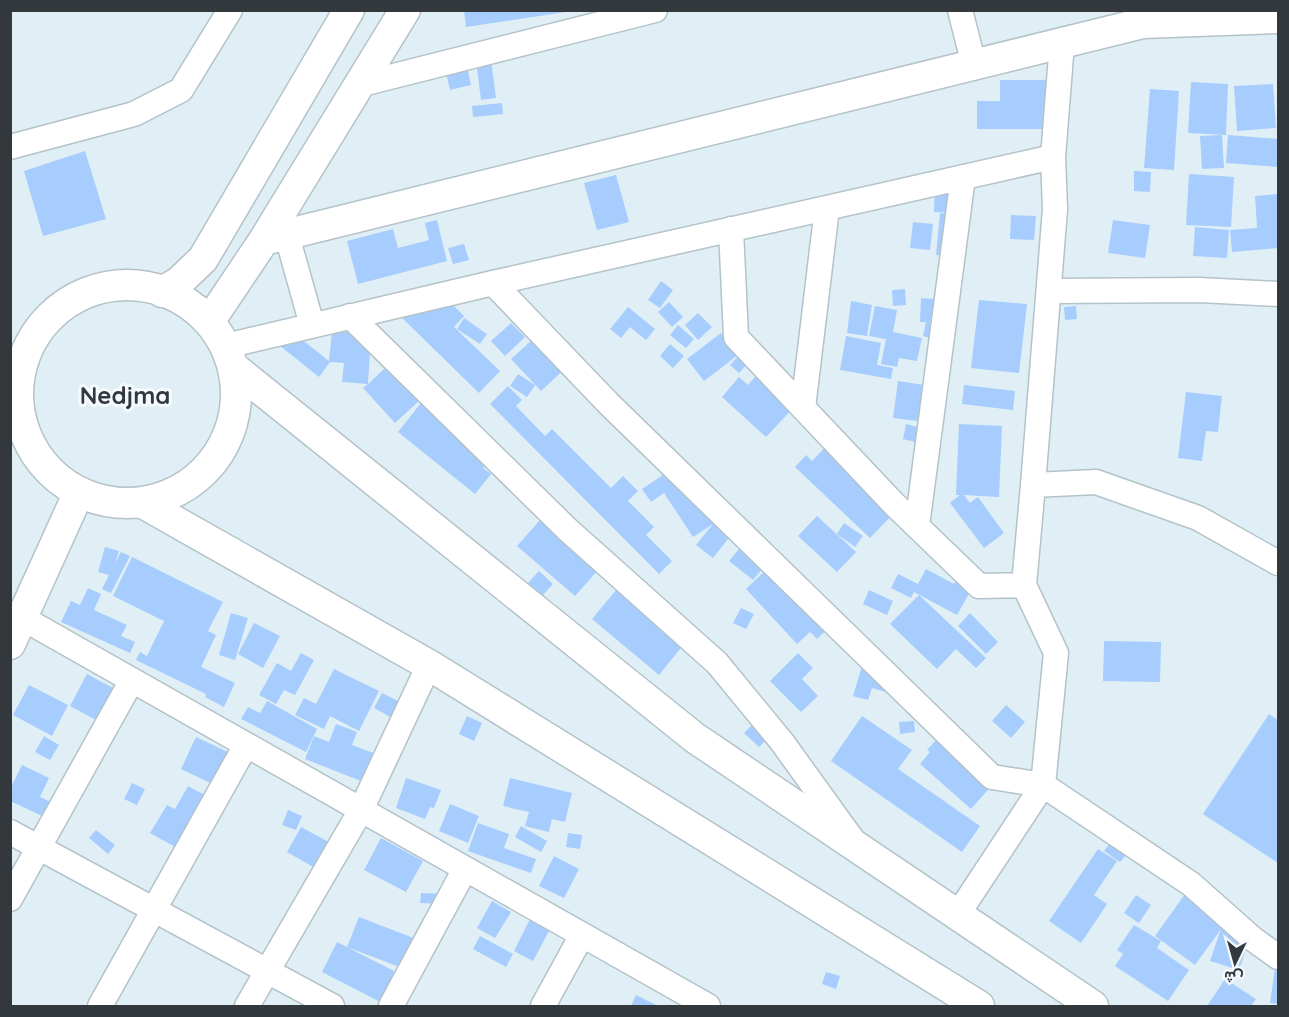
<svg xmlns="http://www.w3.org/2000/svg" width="1289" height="1017" font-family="Quicksand,Vazirmatn,sans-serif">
<rect width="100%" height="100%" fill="#e0eff6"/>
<path fill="#a6cdfd" d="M464,10h102v2l-100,15z
M491,59l5,39 -15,2 -5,-39z
M467,67l4,18 -21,5 -4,-18z
M1000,80h47v49h-70v-28h23z
M1191,82l37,2 -2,51 -38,-2z
M1273,84l3,44 -39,3 -3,-45z
M1150,89l29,2 -5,79 -30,-2z
M502,103l1,11 -30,3 -1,-11z
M1222,135l2,33 -22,1 -2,-33z
M1228,135l50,4v28l-52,-4z
M85,151l21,68 -63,17 -19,-65z
M1134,171l17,1 -1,20 -16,-1z
M1189,174l45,3 -3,50 -45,-2z
M616,175l13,47 -32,8 -13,-47z
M935,181l30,1v31l-31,-1z
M1278,194v54l-46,4 -2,-22 27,-2 -2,-32z
M940,213l20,2 -4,42 -20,-2z
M1011,215l25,1 -2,24 -24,-1z
M437,220l10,41 -89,23 -11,-43 46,-12 5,19 31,-8 -4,-17z
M1113,220l37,5 -5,33 -37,-5z
M913,222l20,2 -3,26 -20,-2z
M1195,227l34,3 -2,28 -34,-2z
M464,244l5,16 -16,4 -5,-16z
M661,281l12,9 -13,18 -12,-8z
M905,289l1,16 -13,1 -1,-16z
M443,295l21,21 -10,11 46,44 -21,22 -82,-80z
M921,298l25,2 -1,23 -25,-1z
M979,300l48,4 -8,69 -48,-5z
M851,301l21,4 -5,31 -20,-3z
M669,302l14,15 -11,10 -14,-15z
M875,306l22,4 -4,22 29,6 -5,23 -18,-3 -2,9 -16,-3 5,-25 -17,-3z
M1076,306l1,13 -12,1 -1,-13z
M628,307l27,22 -9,11 -16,-13 -9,11 -11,-9z
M698,313l14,14 -14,13 -13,-15z
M464,318l23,16 -7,10 -23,-15z
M926,322l16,4 -4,14 -15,-4z
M511,323l14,14 -20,19 -14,-15z
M678,325l16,14 -8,9 -16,-13z
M291,331l38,30 3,-30 39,3 -3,50 30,-28 32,35 -35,32 -32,-35 5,-4 -26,-2 2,-19 -14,-1 -11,15 -40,-32z
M541,332l29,32 -29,27 -30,-32z
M721,333l17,22 -34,26 -17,-22z
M846,336l35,7 -4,22 16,3 -2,11 -51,-9z
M670,344l14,12 -11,12 -13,-12z
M741,353l9,8 -11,12 -9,-8z
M759,372l37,33 -30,32 -44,-40 17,-20 9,8z
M518,374l17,11 -8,12 -17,-11z
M898,381l33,5 -5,36 -33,-4z
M964,385l51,6 -2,19 -51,-6z
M508,386l14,14 -6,6 29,30 7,-7 59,59 12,-12 15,15 -10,10 26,26 -8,8 26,26 -13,13 -169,-170z
M432,389l29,35 -9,11 12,10 8,-10 23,19 -12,14 8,6 -16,20 -77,-62z
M1186,392l36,4 -4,36 -12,-1 -4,30 -24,-3z
M906,424l18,5 -4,14 -17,-4z
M959,424l43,2 -3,71 -35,-2 6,8 8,-6 26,36 -20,15 -34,-45 10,-8h-4z
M828,444l70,65 -28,29 -75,-71 11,-12 6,6z
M678,465l58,64 -23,29 -17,-13 17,-21 -20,13 -29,-44 -13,9 -9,-13z
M548,511l58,50 -31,35 -58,-50z
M817,516l39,36 -19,20 -39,-36z
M844,523l19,13 -8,11 -18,-13z
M747,539l24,20 -18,21 -24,-19z
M105,547l14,4 -4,12 6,-11 9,4 -19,37 -9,-4 7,-14 -11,-3z
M132,557l91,45 -15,29 8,4 -15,32 34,16 -11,24 -19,-10 1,-3 -70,-34 4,-8 7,4 17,-35 -51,-25z
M771,565l65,56 -19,18 -7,-7 -13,12 -51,-55z
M926,569l28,15 6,-9 15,8 -18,32 -43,-23 -3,6 -20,-10 7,-14 20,10z
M539,571l14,13 -11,12 -14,-13z
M622,583l67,55 -30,37 -67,-56z
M88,588l13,6 -7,16 33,15 -6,11 14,6 -5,11 -69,-31 10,-21 9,4z
M869,590l24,11 -6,14 -24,-11z
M919,595l67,63 -10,10 -20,-19 -19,20 -47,-45z
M741,608l13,6 -8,15 -13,-6z
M231,613l17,5 -13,42 -16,-5z
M970,613l28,29 -12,12 -28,-28z
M254,623l26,13 -17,32 -25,-14z
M1104,641l57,1 -1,40 -57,-1z
M301,653l13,7 -19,35 -11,-5 -8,14 -17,-9 18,-32 14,8z
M798,653l15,15 -11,11 16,17 -17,16 -31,-31z
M862,666l34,29 -24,-7 -4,12 -15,-4z
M334,669l45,22 -20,40 -29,-15 -6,13 -29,-14 9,-17 12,6z
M87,674l37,20 -17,32 -37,-20z
M29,685l39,20 -16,31 -39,-21z
M382,693l20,10 -8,16 -20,-11z
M267,701l50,28 -11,23 -65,-33 7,-12 12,6z
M1006,705l19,17 -14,16 -19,-17z
M1269,714l9,6v143l-75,-49z
M467,716l15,7 -8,18 -15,-7z
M862,716l50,34 -14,19 82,57 -18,26 -131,-91z
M914,721l1,11 -15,2 -1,-12z
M754,723l15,14 -10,10 -15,-14z
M336,724l21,8 -5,13 35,13 -11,29 -71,-28 9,-23 15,6z
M947,728l53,48 -29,33 -51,-45 10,-12 -3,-2z
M44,736l15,9 -9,15 -15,-8z
M196,737l40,19 -15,32 -40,-19z
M22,765l27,13 -9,19 18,8 -7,15 -41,-19v-12z
M406,778l35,12 -7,18 -4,-1 -5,12 -29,-11z
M510,778l62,15 -7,29 -13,-3 -3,13 -24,-6 4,-14 -26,-6z
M132,783l13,6 -8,16 -13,-6z
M188,786l24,13 -22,56 -40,-22 17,-28 8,4z
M450,804l29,12 -11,27 -29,-12z
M288,810l14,6 -6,14 -14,-5z
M478,823l31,11 -5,14 32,11 -5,14 -63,-22z
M521,826l26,15 -6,11 -26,-15z
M301,827l37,20 -14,26 -37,-21z
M96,830l19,15 -7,9 -19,-16z
M568,833l14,2 -2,14 -14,-2z
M381,838l42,23 -17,31 -42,-22z
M1111,842l16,12 -7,8 -16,-11z
M1098,849l19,12 -23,34 13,9 -26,39 -32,-22z
M554,856l25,13 -15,29 -25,-12z
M421,893l26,1v10l-27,-1z
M1185,894l66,40 -12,36 -29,-9 11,-32 -26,36 -40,-29z
M1136,895l15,10 -12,18 -15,-10z
M492,901l19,11 -16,26 -18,-10z
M359,917l70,27 -11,30 -71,-27z
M531,917l20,10 -18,34 -19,-10z
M1134,925l27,16 -4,7 32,22 -21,31 -53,-35 8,-12 -6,-4z
M480,936l33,18 -7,13 -33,-18z
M337,942l59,30 -8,34 -66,-34z
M1275,968l3,1v35l-8,-1z
M826,972l14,4 -4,13 -14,-5z
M1225,979l31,20 -5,7h-44z
M636,995l22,11h-27z"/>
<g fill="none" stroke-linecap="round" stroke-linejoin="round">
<g stroke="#b4c2c9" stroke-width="27">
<path id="minor" d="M960,10l14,55
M1062,43l-9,114 2,52 -22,276 63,-3 102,36 80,45
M358,85l297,-75
M10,147l124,-33 47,-24 49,-80
M731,229l5,108 158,167 85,82 45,-1
M287,236l25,89
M493,283l116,121 383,373 51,8 148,99 62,55 25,18
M1049,291l151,-1 78,4
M350,316l217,213 150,134 65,79 70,97
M226,346l267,-63 560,-126
M803,408l24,-200
M10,423l9,-5
M917,526l46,-349
M10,614l14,5 684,387
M10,832l322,174
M10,899l122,-219
M958,914l85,-129 13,-132 -32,-68 9,-100
M100,1006l146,-261
M247,1006l114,-196 68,-145
M391,1006l74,-137
M543,1006l39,-71"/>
</g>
<g stroke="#b4c2c9" stroke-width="33">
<path id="tertiary" d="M264,240l879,-217 135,-5
M18 394a109 109 0 1 1 218 0a109 109 0 1 1-218 0Z
M162,292l17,-10 24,-23 146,-249
M209,322l55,-82 141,-230
M233,367l462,371 398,268
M141,502l288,163 550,341
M10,644l69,-152"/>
</g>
<use href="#minor" stroke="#fff" stroke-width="24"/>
<use href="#tertiary" stroke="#fff" stroke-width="30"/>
</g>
<g text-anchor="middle" stroke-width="6" stroke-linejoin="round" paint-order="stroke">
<g font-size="24" font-weight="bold" fill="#32383b" stroke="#f4fafd">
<text x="125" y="404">Nedjma</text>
</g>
</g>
<rect width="1289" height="1017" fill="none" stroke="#32383b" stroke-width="24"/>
<g transform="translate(1235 963) rotate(185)" stroke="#f4fafd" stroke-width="4.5" paint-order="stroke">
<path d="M0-4.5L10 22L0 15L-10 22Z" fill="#32383b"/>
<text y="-9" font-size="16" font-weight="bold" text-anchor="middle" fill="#32383b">ش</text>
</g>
</svg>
